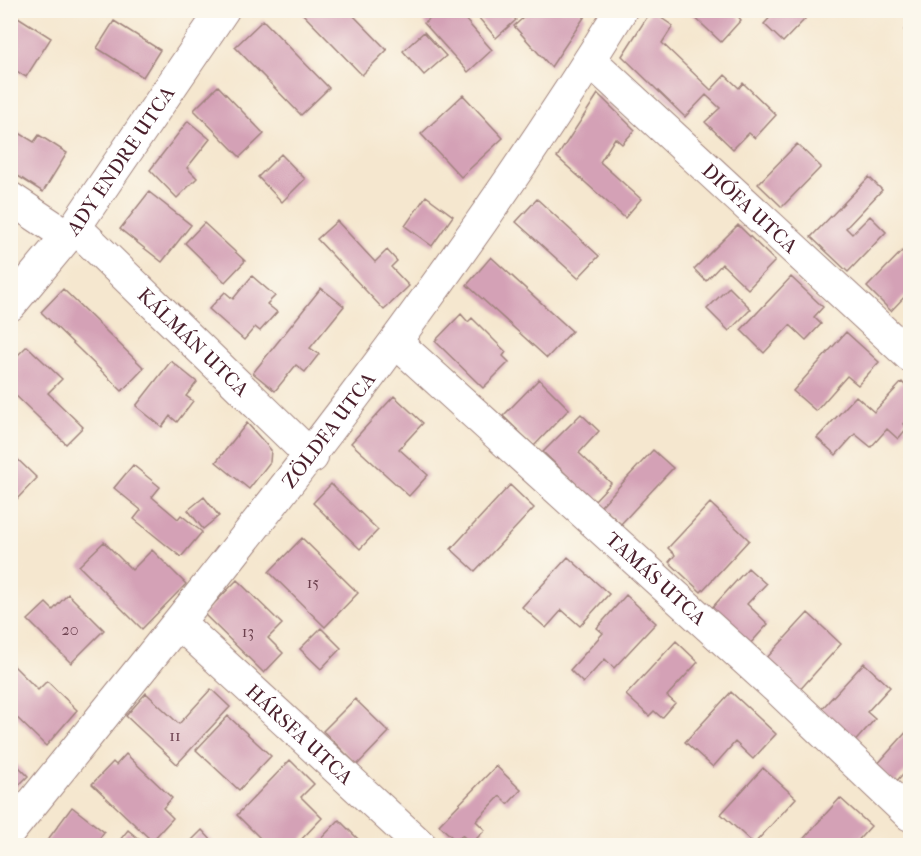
<svg xmlns="http://www.w3.org/2000/svg" width="921" height="856" font-family="'IM FELL French Canon',serif">
<rect width="100%" height="100%" fill="#fbf7ec"/>
<filter id="ink" filterUnits="userSpaceOnUse"><feTurbulence type="fractalNoise" baseFrequency=".0167" numOctaves="2"/><feDisplacementMap in="SourceGraphic" scale="12" xChannelSelector="R" yChannelSelector="G"/><feConvolveMatrix kernelMatrix="1 2 1 2 8 2 1 2 1" color-interpolation-filters="sRGB"/></filter>
<filter id="wash" filterUnits="userSpaceOnUse"><feTurbulence type="fractalNoise" baseFrequency=".008" numOctaves="4" result="noise"/><feDisplacementMap in="SourceGraphic" scale="24" xChannelSelector="R" yChannelSelector="G"/><feGaussianBlur stdDeviation="1.35" result="paint"/><feColorMatrix in="noise" values="0 0 0 0 0 0 0 0 0 0 0 0 0 0 0 0 0 1.4 0 .05"/><feComposite in="paint" operator="in"/></filter>
<g filter="url(#wash)">
<rect width="100%" height="100%" fill="#f5e7cf"/>
<g id="blocks">
<path fill="#d4a1b6" d="M299,10h55l-3,3 36,37 -25,25z
M438,10h19l35,40 -24,22 -44,-49z
M472,10h35l9,10 -20,18z
M532,10h48l5,6 -34,51 -37,-41z
M687,10h46l8,10 -20,22z
M777,10h19l9,9 -22,23 -19,-18z
M651,11l22,15 -11,17 49,47 14,-15 14,13 4,-5 33,32 -21,23 -6,-5 -16,16 -28,-27 15,-14 -14,-13 -21,22 -63,-61z
M10,12l41,26 -25,39 -16,-10z
M263,20l66,68 -28,27 -66,-68z
M114,21l46,29 -17,27 -46,-29z
M910,23v13l-6,-6z
M424,32l22,24 -22,19 -21,-24z
M218,86l46,48 -24,23 -46,-47z
M598,94l37,36 -13,14 -7,-6 -15,24 41,37 -16,19 -68,-61z
M463,95l40,43 -42,39 -40,-43z
M188,121l22,18 -23,29 10,10 -20,20 -27,-28z
M11,128l23,14 5,-7 28,18 -24,39 -33,-21z
M797,144l24,23 -39,40 -24,-23z
M281,154l24,25 -23,23 -24,-25z
M869,177l13,13 -36,38 6,6 18,-18 16,16 -38,40 -37,-35z
M149,192l42,33 -29,37 -42,-33z
M426,196l27,20 -21,30 -27,-20z
M537,199l62,57 -21,22 -62,-56z
M337,221l38,41 12,-12 10,11 -6,6 18,19 -25,24 -67,-71z
M204,223l41,38 -20,21 -40,-39z
M738,225l37,36 -27,28 -26,-25 -16,17 -12,-12z
M910,243v48l-19,20 -24,-24z
M491,257l81,74 -25,27 -80,-73z
M252,276l23,20 -8,8 10,8 -17,19 -5,-4 -11,13 -35,-31 16,-17 8,7z
M791,277l32,30 -9,10 7,7 -15,16 -16,-15 -26,28 -23,-23z
M729,287l22,22 -22,22 -22,-22z
M321,288l23,18 -34,42 9,6 -14,18 -9,-7 -21,26 -22,-18z
M63,289l81,79 -22,23 -81,-79z
M461,314l7,8 4,-4 34,34 -3,4 6,6 -26,26 -48,-47z
M846,332l33,30 -21,23 -11,-9 -31,35 -23,-20z
M27,346l35,33 -14,14 35,34 -17,17 -56,-54v-27z
M171,361l26,21 -11,14 7,5 -16,21 -7,-6 -8,11 -26,-21z
M539,379l30,30 -35,37 -31,-30z
M902,382l8,9v24l-7,9 4,4 -9,11 -11,-10 -16,18 -16,-13 -19,21 -19,-17 39,-42 18,16z
M394,396l29,27 -24,26 29,26 -19,21 -58,-53z
M581,414l18,17 -20,22 32,30 -17,18 -51,-49z
M247,423l24,27 -1,12 -21,27 -33,-27z
M653,450l20,18 -52,56 -20,-18z
M10,452l27,26 -22,23 -5,-4z
M133,465l27,22 -8,10 26,22 3,-4 21,17 -21,25 -47,-38 7,-9 -27,-22z
M331,484l47,46 -18,19 -47,-46z
M510,485l24,23 -59,63 -24,-22z
M204,497l15,19 -16,13 -15,-19z
M710,503l39,37 -48,52 -32,-30 6,-7 -7,-7z
M302,538l56,55 -33,34 -56,-55z
M104,542l28,28 20,-20 34,34 -44,45 -63,-63z
M568,557l41,37 -29,32 -18,-16 -16,18 -24,-21z
M748,568l18,16 -19,20 21,20 -19,21 -39,-35z
M237,580l45,44 -14,14 15,15 -19,20 -60,-59z
M68,594l36,36 -33,33 -43,-43 18,-17 7,7z
M626,595l30,28 -42,45 -9,-9 -22,24 -13,-13 33,-37 -6,-5z
M808,613l33,31 -44,49 -34,-31z
M321,628l20,20 -20,21 -21,-20z
M676,641l22,21 -31,34 8,7 -13,15 -8,-7 -5,5 -23,-21z
M10,662l28,28 9,-9 30,29 -31,36 -36,-35z
M864,663l26,24 -23,25 8,7 -24,27 -34,-32z
M211,689l19,18 -53,57 -51,-48 20,-23 33,31z
M731,692l45,42 -23,25 -18,-17 -22,25 -28,-25z
M355,699l34,33 -32,33 -34,-34z
M228,716l43,40 -32,34 -43,-40z
M910,728v38l-16,18 -19,-17z
M126,754l46,44 -9,10 10,10 -21,23 -60,-57 21,-22 3,3z
M10,758l18,18 -18,18z
M290,760l24,24 -13,13 21,21 -27,28h-27l-31,-31z
M496,766l25,24 -13,14 -8,-8 -24,25 9,9 -14,14 -9,-9 -6,6 -17,-16z
M763,768l33,30 -42,46 -33,-30z
M840,798l31,28 -18,20h-56z
M72,807l32,25 -10,14h-51z
M339,820l26,26h-51z
M128,830l19,16h-32z
M202,830l12,13 -3,3h-25z"/>
</g>
</g>
<g filter="url(#ink)">
<use href="#blocks" fill-opacity="0" stroke="#a0837d" stroke-width="1.5"/>
<g fill="none" stroke-linecap="round" stroke-linejoin="round">
<g stroke="#a0837d" stroke-width="34">
<g id="minor">
<path id="s1" d="M590,60l320,296"/>
<path d="M10,198l57,38"/>
<path id="s2" d="M75,227l237,230"/>
<path id="s3" d="M10,305l65,-78 148,-217"/>
<path id="s4" d="M397,343l383,348 130,124"/>
<path id="s5" d="M179,623l242,223"/>
<path id="s6" d="M10,831c215,-266 431,-529 611,-821"/>
</g>
</g>
<use href="#minor" stroke="#fff" stroke-width="32"/>
</g>
</g>
<g text-anchor="middle" stroke-width="4.5" stroke-linejoin="round" paint-order="stroke">
<g font-size="16" fill="#6c404e">
<text x="313" y="588">15</text>
<text x="70" y="635">20</text>
<text x="248" y="637">13</text>
<text x="175" y="741">11</text>
</g>
<g font-size="20" fill="#4a1f2b" stroke="#fbf7ec">
<text dy="7" stroke="none"><textPath href="#s3" startOffset="182">ADY ENDRE UTCA</textPath></text>
<text dy="7" stroke="none"><textPath href="#s1" startOffset="218">DIÓFA UTCA</textPath></text>
<text dy="7" stroke="none"><textPath href="#s2" startOffset="165">KÁLMÁN UTCA</textPath></text>
<text dy="7" stroke="none"><textPath href="#s6" startOffset="512">ZÖLDFA UTCA</textPath></text>
<text dy="7" stroke="none"><textPath href="#s4" startOffset="350">TAMÁS UTCA</textPath></text>
<text dy="7" stroke="none"><textPath href="#s5" startOffset="164">HÁRSFA UTCA</textPath></text>
</g>
</g>
<rect width="921" height="856" fill="none" stroke="#fbf7ec" stroke-width="36"/>
</svg>
